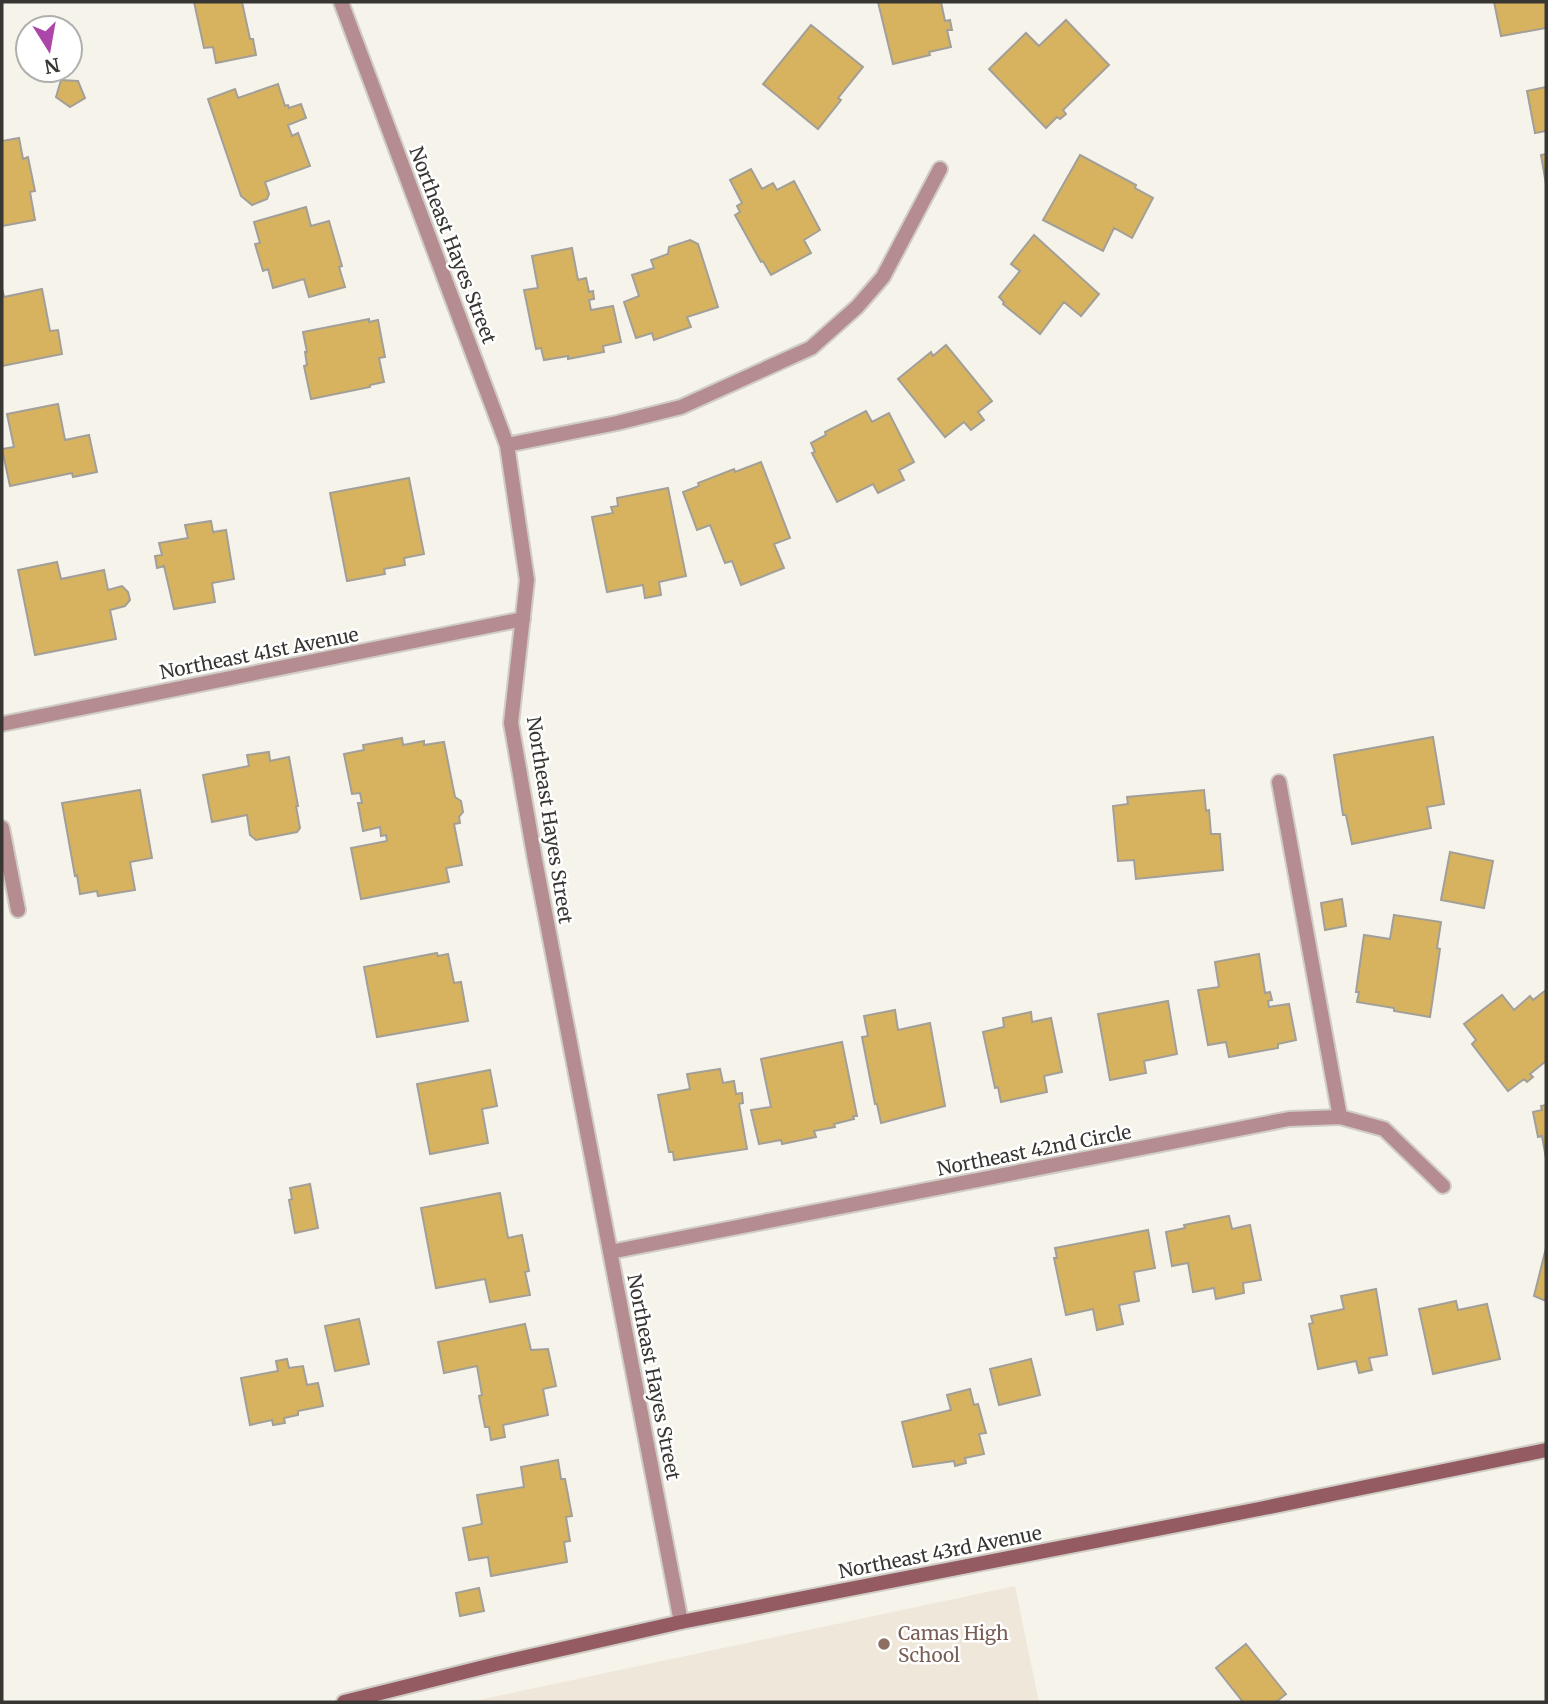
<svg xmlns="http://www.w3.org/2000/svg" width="1548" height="1704" font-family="Merriweather,serif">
<rect width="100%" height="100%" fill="#f6f3eb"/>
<path fill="#efe8da" d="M1015,1586l24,116h-570z"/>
<path fill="#d8b35f" stroke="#a29f98" stroke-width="2" d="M194,2h48l8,37h3l3,16 -40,8 -3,-16 -9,1z
M878,2h63l4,19 5,-1 2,10h-5l4,17 -22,5 1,3 -37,9z
M1494,2h52v26l-45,8z
M1066,20l43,45 -46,45 3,4 -6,5 -3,-2 -11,11 -57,-59 37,-36 13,13z
M811,25l52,42 -25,31 3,2 -23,29 -55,-45z
M61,80l17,1 7,17 -15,9 -14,-10z
M278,84l7,22 3,-1 1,3 12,-4 5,14 -18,7 4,11 6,-3 12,33 -45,16 4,12 -2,5 -15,6 -11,-9 -33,-97 27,-10 3,9z
M1546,87v44l-11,2 -8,-42z
M19,138l4,21 5,-2 7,34 -5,1 5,28 -33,6v-85z
M1546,154v30l-5,-29z
M1080,155l56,30 -1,3 18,10 -21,40 -18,-10 -11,23 -60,-31z
M751,169l11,20 11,-6 4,7 17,-9 26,49 -16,10 7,13 -40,22 -8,-14 -2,1 -26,-47 5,-3 -3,-6 5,-3 -12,-23z
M306,207l5,19 18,-5 13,45 -3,1 6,20 -36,10 -5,-18 -31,9 -5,-19 -5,2 -8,-27 5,-1 -6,-21z
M1034,235l65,59 -18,22 -17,-14 -24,32 -37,-30 1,-2 -5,-5 21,-26 -9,-7z
M690,240l8,4 20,63 -31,10 4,10 -37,13 -2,-7 -16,5 -12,-36 15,-6 -7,-21 22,-7 -3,-8 17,-6 1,-7z
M572,248l6,32 8,-2 3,14 4,-1 1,8 -5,1 2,10 22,-4 8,36 -18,4 1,6 -36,7v-3l-24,4 -3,-12 -5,1 -12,-59 14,-2 -6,-32z
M2,288l2,9 38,-8 8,42 8,-1 4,24 -60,12z
M369,319v3l9,-2 7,37 -6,1 5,24 -14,3v2l-59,12 -7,-33 3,-1 -2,-13h2l-4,-20z
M946,345l46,56 -14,11 6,8 -13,10 -7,-8 -19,15 -47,-58 33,-27 2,4z
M58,404l7,36 24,-5 8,37 -24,5 -1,-4 -62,13 -8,-37 12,-2 -7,-33z
M866,411l6,11 17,-9 25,49 -15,8 5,10 -26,13 -5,-9 -36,18 -25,-49 3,-1 -4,-9 15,-8 -1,-3z
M761,462l29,76 -16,6 10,24 -43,17 -9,-24 -7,2 -15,-38 -13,5 -14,-38 16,-6 -1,-3 36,-14 1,3z
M409,478l15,76 -20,4 1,7 -21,4 1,5 -38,7 -17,-88z
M668,488l18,88 -27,6 2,13 -16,3 -2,-13 -36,7 -15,-75 21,-4 -2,-6 7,-1 -1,-8z
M211,521l2,11 13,-2 8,49 -22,4 3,19 -41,7 -10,-43 -7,2 -2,-12 7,-1 -3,-12 29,-5 -3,-13z
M57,562l4,17 43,-9 4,20 14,-4 6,6 2,8 -5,6 -15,4 6,29 -81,16 -17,-85z
M1433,737l11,67 -17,3 4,21 -79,16 -6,-29h-3l-9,-60z
M402,738l1,7 21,-4v4l20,-3 11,55 6,4 2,11 -4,5 1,6 -6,1 8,41 -16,3 3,14 -88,17 -10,-51 36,-7 -1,-6 -5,1 -1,-9 -17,4 -5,-28h4l-2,-10 -8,1 -8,-40 20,-4 -1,-5z
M269,752l1,9 19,-4 9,49h-2l4,22 -3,4 -41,8 -6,-5 -3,-20 -35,7 -9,-47 46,-9 -2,-11z
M140,790l12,68 -22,4 5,28 -37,6 -1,-5 -17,3 -3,-19 -2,1 -13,-73z
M1204,790l2,21 3,-1 2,24h9l3,36 -87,9 -2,-19 -16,1 -5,-55 15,-2 -1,-7z
M1450,852l43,9 -9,47 -43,-8z
M1342,899l4,27 -21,4 -4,-27z
M1394,915l47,7 -4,26 3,1 -10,68 -36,-6v-3l-37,-6 2,-10h-3l8,-57 26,4z
M437,953l1,3 10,-2 6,29 7,-1 7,39 -91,16 -13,-70z
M1259,954l6,39 5,-1 2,8 -4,1 1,6 20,-3 7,36 -18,4v4l-49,9 -3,-15 -18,3 -10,-55 21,-3 -4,-25z
M1546,990v71l-16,13 3,3 -6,5 -3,-3 -16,12 -36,-47 4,-4 -12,-16 38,-29 12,15 16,-14 3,4z
M1168,1001l9,53 -33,7 2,12 -36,7 -12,-66z
M895,1010l3,20 32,-7 15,83 -64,17 -4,-19h-2l-13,-67 6,-1 -4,-20z
M1031,1012l1,10 19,-4 11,54 -18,4 3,16 -46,10 -3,-15 -3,1 -12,-56 21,-5 -1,-9z
M842,1042l15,74h-4l1,3 -20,5 1,3 -21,4 2,6 -34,7 -1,-4 -22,4 -8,-34 20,-3 -10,-48z
M720,1069l3,14 11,-2 2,13 6,-1 1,10 -4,1 8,45 -73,11 -1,-8h-4l-11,-57 32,-6 -3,-15z
M490,1070l7,36 -15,3 6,34 -58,11 -13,-70z
M1546,1105v53l-4,-22 -4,1 -5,-25 9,-2 -1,-4z
M310,1184l8,44 -23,5 -6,-33 3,-1 -2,-11z
M500,1193l8,45 14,-3 7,36 -4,1 5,23 -40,7 -5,-23 -49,9 -15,-80z
M1229,1216l3,13 18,-4 11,55 -18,3 1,10 -28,6 -2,-11 -21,4 -5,-29 -16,3 -6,-34 19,-4 -1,-3z
M1148,1230l7,38 -21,4 5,29 -20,4 4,19 -26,6 -4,-21 -27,6 -12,-57h3l-2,-10z
M1546,1248v53l-12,-5z
M1376,1289l11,66 -18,3 3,12 -13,3 -3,-12 -38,8 -9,-45 4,-1 -2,-7 33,-7 -3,-13z
M1456,1301l2,9 29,-6 13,55 -67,15 -14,-65z
M359,1319l10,45 -34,7 -10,-45z
M525,1324l6,26 17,-1 8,37 -13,3 5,26 -45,10 2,12 -14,3 -2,-13h-4l-6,-31 3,-1 -5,-29 -33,7 -6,-31z
M287,1359l2,9 14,-2 4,19 11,-2 5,23 -25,5v4l-14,3 1,5 -12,2 -1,-5 -22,5 -9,-47 37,-7 -2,-10z
M1031,1359l9,36 -41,10 -9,-36z
M970,1389l4,16 4,-1 8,29 -7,1 5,20 -19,4 1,5 -11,3 -1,-5 -41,6 -11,-45 49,-12 -4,-15z
M558,1460l3,19h4l7,37 -6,1 4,24 -6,1 3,20 -76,14 -3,-19 -19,3 -6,-32 19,-4 -5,-29 47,-8 -3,-20z
M479,1588l5,23 -24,5 -4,-23z
M1246,1644l40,50 -10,8h-33l-27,-34z"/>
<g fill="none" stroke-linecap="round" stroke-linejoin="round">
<g stroke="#d0cdc6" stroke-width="18">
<path id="lane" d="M1279,782l61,335"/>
</g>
<g stroke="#d0cdc6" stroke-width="18">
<path id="street" d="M341,2l166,443 20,135 -16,143 24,137 146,762
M507,445l110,-22 64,-16 130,-59 46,-41 26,-30 57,-108
M2,724l521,-105
M2,828l16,82
M610,1252l679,-133 51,-2 44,12 59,57"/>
</g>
<g stroke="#d0cdc6" stroke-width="18">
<path id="secondary" d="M344,1702l152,-38 185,-42 578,-113 287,-59"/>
</g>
<use href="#lane" stroke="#b58c90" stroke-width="14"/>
<use href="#street" stroke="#b58c90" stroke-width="14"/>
<use href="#secondary" stroke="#945b62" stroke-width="14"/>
</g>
<circle fill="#8d6e63" stroke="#fff" stroke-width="2.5" cx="884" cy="1644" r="7"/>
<g text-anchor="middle" stroke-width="5" stroke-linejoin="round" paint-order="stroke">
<g font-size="19" fill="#383633" stroke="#fff">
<text transform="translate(453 245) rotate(69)" y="7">Northeast Hayes Street</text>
<text transform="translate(259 653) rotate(-11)" y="7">Northeast 41st Avenue</text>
<text transform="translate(550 820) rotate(81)" y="7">Northeast Hayes Street</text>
<text transform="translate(1034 1150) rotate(-11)" y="7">Northeast 42nd Circle</text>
<text transform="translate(654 1377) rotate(79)" y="7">Northeast Hayes Street</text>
<text transform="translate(940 1552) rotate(-11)" y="7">Northeast 43rd Avenue</text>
</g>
<g font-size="19" fill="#785e54" stroke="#fff" text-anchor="start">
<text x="898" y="1640">Camas High<tspan x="898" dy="22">School</tspan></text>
</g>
</g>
<rect width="1548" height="1704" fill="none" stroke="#383633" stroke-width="7"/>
<g transform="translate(49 49) rotate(169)"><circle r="33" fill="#ffffff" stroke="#afafad" stroke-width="2"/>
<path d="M0-5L12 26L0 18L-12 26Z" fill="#ad46a9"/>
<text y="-10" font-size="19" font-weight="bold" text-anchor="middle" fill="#383633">N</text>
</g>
</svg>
